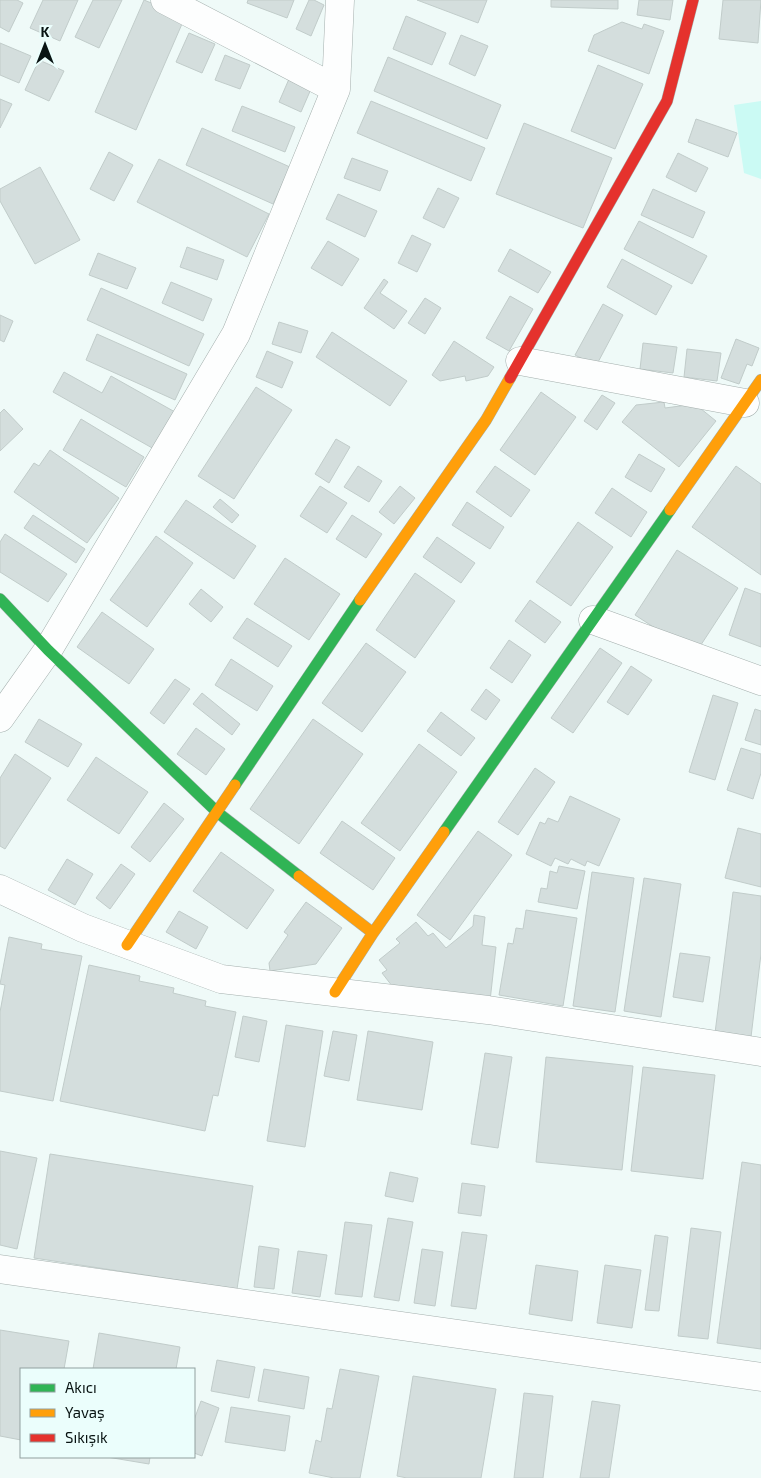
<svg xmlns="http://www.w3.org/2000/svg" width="761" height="1478" font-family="'Exo 2',sans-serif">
<rect width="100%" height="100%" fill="#effaf8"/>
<path fill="#cbfaf4" d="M761,101v78l-17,-6 -10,-68z"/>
<path fill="#d4dedd" stroke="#c1ccca" d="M0,0h17l6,3 -14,29 -9,-5z
M43,0h35l-18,41 -30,-13z
M93,0h29l-23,48 -24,-11z
M144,0l41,17 -49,113 -41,-18z
M248,0h46l-7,18 -40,-15z
M309,0h5l10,5 -13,31 -15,-7z
M417,0h70l-9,23z
M551,0h67v9l-67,-2z
M639,0h34l-3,20 -33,-5z
M723,0h38l-3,43 -39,-4z
M406,16l40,17 -14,32 -39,-16z
M622,22l20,7 2,-5 20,7 -15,43 -61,-23 6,-16z
M189,33l26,11 -13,29 -26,-11z
M461,35l27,11 -13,30 -26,-12z
M0,43l31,13 -12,27 -19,-8z
M225,55l25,10 -10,24 -25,-9z
M388,57l113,48 -14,34 -113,-48z
M39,60l25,11 -15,30 -24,-11z
M598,65l45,19 -28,65 -44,-18z
M289,79l22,10 -10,23 -22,-10z
M0,99l12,5 -12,24z
M371,101l114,47 -14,33 -114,-48z
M242,106l53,21 -10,25 -53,-21z
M696,119l41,14 -9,24 -40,-15z
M524,123l88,35 -29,70 -87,-34z
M202,128l88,39 -17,37 -87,-39z
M109,152l24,13 -19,36 -24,-12z
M678,153l30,15 -12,24 -30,-15z
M352,158l36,13 -8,20 -36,-13z
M159,159l110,55 -22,43 -110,-55z
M40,167l40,73 -45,24 -35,-63v-12z
M438,188l21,10 -15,30 -21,-10z
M653,189l52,23 -12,26 -52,-23z
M338,194l39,17 -12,26 -39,-18z
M639,221l68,35 -15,28 -68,-35z
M412,235l19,9 -14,28 -19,-9z
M328,241l31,18 -17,27 -31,-18z
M187,247l37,13 -7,20 -37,-13z
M510,249l41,23 -13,21 -40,-22z
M98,253l38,15 -9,21 -38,-14z
M622,259l50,27 -16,29 -49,-28z
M384,279l4,3 -8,11 27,18 -13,18 -30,-21z
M171,282l41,17 -9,22 -41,-18z
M101,288l103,46 -15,32 -102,-46z
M510,296l23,13 -24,42 -23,-13z
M425,298l16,10 -16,26 -17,-11z
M603,304l20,11 -27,51 -21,-11z
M0,315l13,6 -9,21 -4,-2z
M279,322l29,9 -7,22 -29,-9z
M332,332l75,49 -17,25 -74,-49z
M97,334l90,40 -12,26 -89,-40z
M736,339l23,9 -7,18 -5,-2 -8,20 -18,-6z
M454,341l40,26 -6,9 -22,5 -1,-5 -25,5 -8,-6z
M643,343l34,4 -4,26 -33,-4z
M687,349l34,4 -4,28 -33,-4z
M267,351l26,11 -11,26 -26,-11z
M64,372l38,21 9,-17 64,36 -21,37 -101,-57z
M256,387l36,23 -58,89 -36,-23z
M541,392l35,25 -41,58 -35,-25z
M602,395l13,8 -18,27 -13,-9z
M664,402l1,6 30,-4 21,17 -37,46 -57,-45 14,-17z
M4,409l19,20 -23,22v-38z
M81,419l63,38 -18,30 -63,-37z
M336,439l14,8 -21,36 -14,-9z
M50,450l69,48 -32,45 -73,-51 20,-29 5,3z
M639,454l26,15 -14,23 -26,-15z
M358,466l24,15 -13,21 -25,-15z
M495,466l35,24 -19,27 -35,-25z
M736,466l25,18v91l-69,-48z
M320,486l27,17 -20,30 -27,-17z
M400,486l15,12 -21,26 -15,-12z
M612,488l35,24 -16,25 -36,-24z
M220,499l19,16 -7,8 -19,-16z
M186,500l70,46 -22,33 -70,-47z
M467,502l37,25 -14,22 -38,-24z
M33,515l52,34 -9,14 -52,-35z
M352,515l30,19 -16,24 -30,-19z
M578,522l35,25 -42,59 -35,-24z
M5,534l62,40 -19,28 -48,-30v-30z
M156,536l37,27 -46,64 -37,-27z
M437,537l38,26 -14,20 -38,-26z
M677,550l61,38 -43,66 -60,-39z
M285,558l55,36 -31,46 -55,-36z
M415,573l40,28 -40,57 -39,-28z
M745,588l16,6v53l-32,-12z
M201,589l22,18 -12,15 -22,-18z
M530,600l31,22 -16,21 -30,-22z
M102,612l52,37 -25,35 -52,-37z
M247,618l45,28 -14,21 -45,-29z
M509,640l22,15 -19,28 -22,-15z
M366,643l40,29 -44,60 -40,-29z
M600,648l22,15 -49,70 -22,-15z
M231,659l42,27 -16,25 -42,-26z
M631,666l21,14 -24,35 -21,-13z
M175,679l15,10 -26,35 -14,-11z
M486,689l14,11 -14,20 -15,-10z
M202,693l38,31 -8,11 -39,-31z
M713,695l25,8 -23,77 -26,-8z
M755,709l6,2v34l-16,-5z
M441,712l34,26 -14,18 -34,-25z
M39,719l43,25 -14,23 -43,-25z
M313,719l50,35 -64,90 -49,-35z
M196,728l29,21 -19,26 -29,-21z
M419,744l38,28 -57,79 -39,-28z
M741,748l20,6v19l-8,26 -26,-9z
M15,754l36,24 -46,71 -5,-3v-68z
M96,757l52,35 -29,42 -52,-34z
M535,768l20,14 -37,53 -20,-13z
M570,796l50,23 -21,47 -12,-5 -2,5 -14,-7 -3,5 -13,-6 -4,8 -25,-12 14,-32 5,2 3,-6 10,4z
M164,803l20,16 -34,43 -19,-15z
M342,821l53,37 -22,32 -53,-37z
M738,828l23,6v53l-36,-9z
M478,831l34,24 -62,85 -33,-25z
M221,852l53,38 -27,39 -54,-38z
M67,859l26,15 -18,31 -27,-15z
M121,864l14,10 -25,35 -14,-11z
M559,866l26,5 -8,38 -39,-7 3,-14 6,1 3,-18 7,2z
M592,872l42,6 -19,134 -42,-6z
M644,878l37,6 -20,133 -37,-6z
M733,892l28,4v58l-10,83 -36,-4z
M306,902l36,26 -26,36 -46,7 -1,-8 19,-28 -4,-3z
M526,910l51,8 -14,88 -64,-11 9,-52 5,1 3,-16 7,1z
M179,911l29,16 -12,22 -30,-17z
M474,915l11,2 -3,28 14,2 -6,54 -94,-10 -14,-18 5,-3 -8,-10 21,-17 -4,-4 20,-17 12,14 5,-3 13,15 27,-22z
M9,937l33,7 -1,5 41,7 -29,145 -53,-10v-79l5,-27 -5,-1z
M680,953l30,4 -7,45 -30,-5z
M89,965l51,11 -1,5 35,7 -1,5 33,8 -1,5 31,6 -18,84 -5,-1 -8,36 -145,-30z
M243,1016l24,5 -8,41 -24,-5z
M286,1025l37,6 -18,116 -38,-6z
M333,1031l24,4 -8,46 -25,-5z
M368,1031l65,11 -11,68 -65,-10z
M485,1053l27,4 -14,91 -27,-4z
M546,1057l87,9 -11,104 -86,-8z
M643,1067l72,8 -12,104 -72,-8z
M0,1151l37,7 -20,91 -17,-4z
M50,1154l203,32 -16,103 -203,-31z
M742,1162l19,3v184l-44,-6z
M390,1172l28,6 -5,24 -28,-6z
M462,1183l23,3 -4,30 -23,-3z
M388,1218l25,4 -14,79 -25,-4z
M345,1222l27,3 -10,72 -27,-3z
M691,1228l30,4 -13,107 -30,-3z
M462,1232l25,3 -11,74 -25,-3z
M655,1235l13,2 -9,74 -14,-1z
M259,1246l20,3 -5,40 -20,-2z
M422,1249l21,3 -8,54 -21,-3z
M298,1251l29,4 -7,42 -28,-4z
M536,1265l42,6 -6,50 -43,-7z
M605,1265l36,5 -9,58 -35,-5z
M0,1330l69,11 -5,28h-43v71l-21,-4z
M99,1333l81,14 -4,22h-83z
M217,1360l38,7 -6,31 -38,-7z
M264,1369l45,8 -5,32 -46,-8z
M340,1369l39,7 -19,102h-26l-25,-5 7,-33 5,2 6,-34 5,1z
M413,1376l83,13 -15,89h-74l-10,-2z
M524,1393l29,3 -10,82h-29z
M201,1401l18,7 -17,48 -8,-3v-33z
M592,1401l28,4 -11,73h-29z
M231,1407l59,9 -5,35 -60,-9z
M107,1457h43l-1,7z"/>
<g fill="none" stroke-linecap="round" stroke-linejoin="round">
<g stroke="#a4afad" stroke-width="29">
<path id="street" d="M165,0l171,89
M520,361l225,42
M593,620l168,61
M0,718l48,-68 188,-316 100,-245 4,-89
M0,889l83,39 138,51 267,31 273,42
M0,1269l761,108"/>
</g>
<g stroke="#a4afad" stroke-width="12">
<path id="fast" d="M0,599l48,51 169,162 82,64
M235,785l125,-185
M444,832l226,-322"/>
</g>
<g stroke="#a4afad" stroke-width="12">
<path id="slow" d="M670,510l91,-130
M360,600l126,-180 24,-42
M299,876l74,57
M127,945l108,-160
M335,992l38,-59 71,-101"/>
</g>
<g stroke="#a4afad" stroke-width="12">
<path id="jam" d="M510,378l157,-277 26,-101"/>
</g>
<use href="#street" stroke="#fdfefe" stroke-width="28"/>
<use href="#fast" stroke="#30b455" stroke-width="11"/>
<use href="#slow" stroke="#ff9f0a" stroke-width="11"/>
<use href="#jam" stroke="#e5322d" stroke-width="11"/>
</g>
<rect x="20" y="1368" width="175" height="90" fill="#ebfefc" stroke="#91a09f"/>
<rect x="30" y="1384" width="25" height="8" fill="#30b455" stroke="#91a09f"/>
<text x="65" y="1393" font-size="15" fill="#091413">Akıcı</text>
<rect x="30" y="1409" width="25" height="8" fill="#ff9f0a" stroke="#91a09f"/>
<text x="65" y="1418" font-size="15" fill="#091413">Yavaş</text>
<rect x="30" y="1434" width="25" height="8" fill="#e5322d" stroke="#91a09f"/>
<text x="65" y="1443" font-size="15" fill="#091413">Sıkışık</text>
<g transform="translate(45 45)" stroke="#ebfefc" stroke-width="4" paint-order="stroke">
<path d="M0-4L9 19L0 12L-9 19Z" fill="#091413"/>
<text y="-8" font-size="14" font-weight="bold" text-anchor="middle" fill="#091413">K</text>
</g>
</svg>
